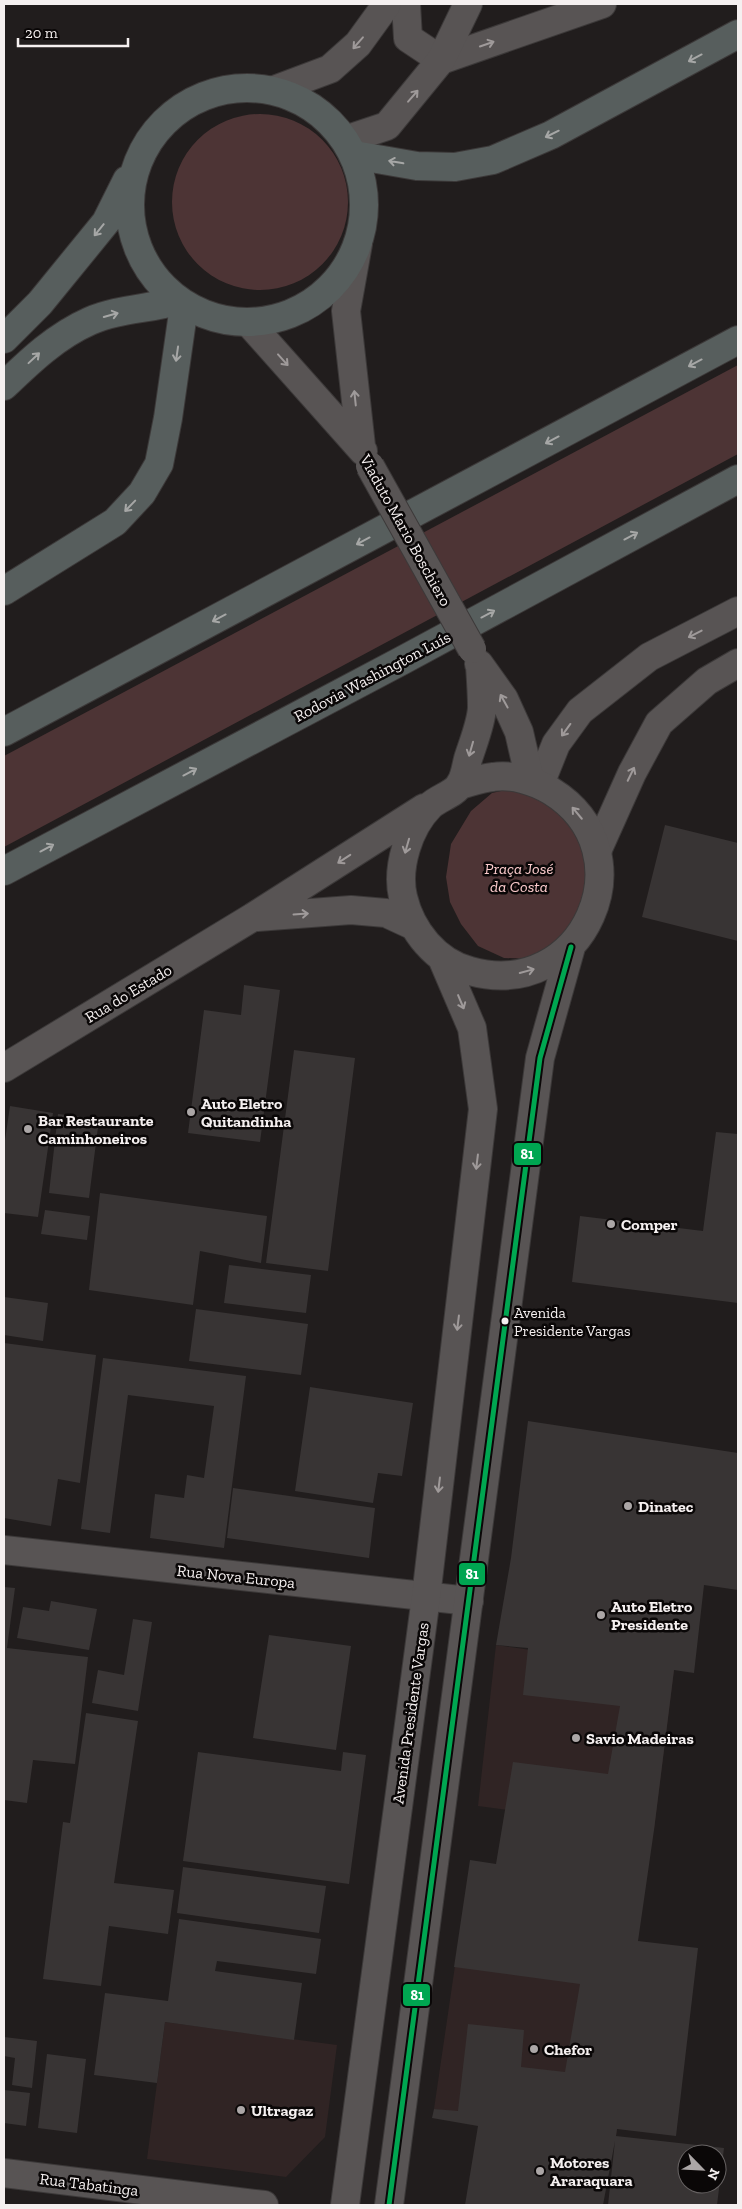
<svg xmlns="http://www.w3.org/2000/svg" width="742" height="2209" font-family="'Zilla Slab',serif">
<rect width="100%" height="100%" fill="#211d1d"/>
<path fill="#302424" d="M496,1645l178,25 -20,160 -176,-24z
M462,1918l176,23 -22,195 -182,-27z
M165,2022l172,23 -12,92 -39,40 -139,-18z"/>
<path fill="#4d3435" d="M172 202a88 88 0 1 1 176 0a88 88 0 1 1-176 0Z
M738,365v89l-734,393v-91z
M515,788l43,14 31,51 -7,63 -45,43 -33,-1 -26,-12 -17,-22 -11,-22 -4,-25 5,-33 20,-33 21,-18z"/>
<path fill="#383434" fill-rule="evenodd" d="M665,825l73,18v98l-96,-24z
M244,985l36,5 -20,152 -72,-9 16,-123 37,5z
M294,1050l61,8 -27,213 -62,-8z
M10,1106l43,7 -15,104 -34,-4v-66z
M58,1114l41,5 -10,79 -40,-5z
M716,1132l22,2v169l-166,-21 8,-66 123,15z
M100,1193l167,23 -6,47 -61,-12 -7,54 -104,-15z
M45,1210l45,6 -3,24 -46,-6z
M229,1265l82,10 -5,38 -82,-10z
M4,1297l44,6 -5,38 -39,-6z
M196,1309l112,15 -7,51 -112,-14z
M4,1343l92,12 -16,128 -22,-4 -7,47 -47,-8z
M103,1358l143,18 -22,172 -74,-10 5,-44 29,4 3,-23 17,3 10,-72 -86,-11 -18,138 -29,-4z
M310,1387l103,16 -11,73 -24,-3 -5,30 -78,-12z
M528,1421l210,32v137l-34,-5 -10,88 -20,-3 -20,160 -16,111 60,7 -22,188 -59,-7 -1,7 108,12 -7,57h-109l7,-64 -12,64h-138l13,-79 -46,-8 2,-9 24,2 10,-87 56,6 -3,37 44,5 15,-88 -126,-17 16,-107 26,4 17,-102 95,12 12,-68 -97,-11 5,-47 -32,-3 15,-87zM687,2154h30v30h-30z
M233,1488l142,20 -6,50 -142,-20z
M4,1587l11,1 -8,60 81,9 -13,107 -42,-4 -6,43 -23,-3z
M51,1601l46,8 -8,41 -72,-12 6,-31 26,4z
M133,1619l19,3 -14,89 -46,-8 6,-33 26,5z
M269,1635l82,11 -15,104 -83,-12z
M86,1713l52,8 -24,162 60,7 -6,44 -59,-8 -8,60 -58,-7 20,-157 7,1z
M198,1752l143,19 2,-19 23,3 -17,129 -166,-23z
M183,1867l143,19 -7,47 -142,-20z
M179,1919l142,20 -5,35 -99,-13 -2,10 87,12 -8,57 -129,-18 -8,61 -63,-8 11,-82 63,8z
M4,2037l33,4 -5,47 -20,-3 3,-27 -11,-2z
M47,2054l39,5 -9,74 -39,-5z
M4,2090l26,3 -4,33 -22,-3z"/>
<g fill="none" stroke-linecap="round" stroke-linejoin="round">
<g stroke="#3c3939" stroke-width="30">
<path id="street" d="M406,4l2,34 33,22 161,-56
M540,784l16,-40 24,-33 69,-54 89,-46
M597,851l35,-78 27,-50 48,-42 31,-18
M4,1550l465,51
M4,2173l260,32"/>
</g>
<g stroke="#3c3939" stroke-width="30">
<path id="secondary" d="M274,90l56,-21 28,-25 29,-40
M345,140l42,-14 54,-66 27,-56
M358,244l-12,67 15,135
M250,324l113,127
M479,664l25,35 15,33 11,48
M460,785c11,-3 22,-7 33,-8 19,-3 42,4 58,14 99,61 33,212 -81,180 -34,-9 -59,-40 -67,-74 -7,-30 6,-70 27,-91 8,-8 25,-12 30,-22 5,-7 6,-18 8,-25 5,-16 13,-35 14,-51 0,-14 -1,-28 -2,-42
M257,917l94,-7 35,3 28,13
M4,1068l249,-151 171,-109
M345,2205l81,-608 57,-488 -11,-81 -30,-70
M389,2205l151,-1147 31,-111"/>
</g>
<g stroke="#3c3939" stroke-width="30">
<path id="highway" d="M130 205a117 117 0 1 1 234 0a117 117 0 1 1-234 0Z
M354,155l63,11 38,1 38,-7 58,-25 187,-101
M4,339l36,-36 66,-81 21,-42
M4,386c26,-25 52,-50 86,-65 27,-12 58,-12 87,-20
M4,591l111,-69 27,-29 17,-29 9,-46 16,-112
M4,732l734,-392
M4,871l399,-211 335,-181"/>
</g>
<use href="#street" stroke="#585454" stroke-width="28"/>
<use href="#secondary" stroke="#585454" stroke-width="28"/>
<use href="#highway" stroke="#575e5d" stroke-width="28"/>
<g stroke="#3c3939" stroke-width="30" stroke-linecap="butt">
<path id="secondary-bridge" d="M370,466l102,183"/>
</g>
<use href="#secondary-bridge" stroke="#585454" stroke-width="28"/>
<g stroke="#0a0707" stroke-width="9">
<path id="bus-1" d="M389,2205l151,-1147 31,-111"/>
</g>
<use href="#bus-1" stroke="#00a651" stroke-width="5"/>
</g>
<defs><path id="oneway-shaft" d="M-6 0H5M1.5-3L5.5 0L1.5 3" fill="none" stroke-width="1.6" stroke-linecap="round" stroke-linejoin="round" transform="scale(1.25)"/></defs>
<g stroke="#9f9a9a">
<use href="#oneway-shaft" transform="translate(358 43) rotate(131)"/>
<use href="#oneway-shaft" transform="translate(487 44) rotate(-19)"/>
<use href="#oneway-shaft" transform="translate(413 96) rotate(-49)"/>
<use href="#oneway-shaft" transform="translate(283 360) rotate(48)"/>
<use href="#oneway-shaft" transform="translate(355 398) rotate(-96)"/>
<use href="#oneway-shaft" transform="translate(695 634) rotate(153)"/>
<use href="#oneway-shaft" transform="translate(504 701) rotate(-119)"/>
<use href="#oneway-shaft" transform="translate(566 730) rotate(126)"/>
<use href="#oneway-shaft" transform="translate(471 749) rotate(106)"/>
<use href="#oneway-shaft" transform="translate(631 774) rotate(-64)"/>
<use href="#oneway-shaft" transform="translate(577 813) rotate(-130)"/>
<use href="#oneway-shaft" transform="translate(407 846) rotate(106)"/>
<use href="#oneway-shaft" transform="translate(344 859) rotate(147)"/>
<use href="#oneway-shaft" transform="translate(301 914) rotate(-4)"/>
<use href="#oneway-shaft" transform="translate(527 971) rotate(-15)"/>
<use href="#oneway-shaft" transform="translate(461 1002) rotate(67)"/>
<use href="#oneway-shaft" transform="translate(477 1162) rotate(97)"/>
<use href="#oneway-shaft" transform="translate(458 1323) rotate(97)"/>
<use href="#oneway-shaft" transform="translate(439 1485) rotate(97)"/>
</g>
<g stroke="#a6a7a6">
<use href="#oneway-shaft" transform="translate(695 58) rotate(152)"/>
<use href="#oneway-shaft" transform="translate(552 134) rotate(154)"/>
<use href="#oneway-shaft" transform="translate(396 162) rotate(-170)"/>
<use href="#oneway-shaft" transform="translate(99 230) rotate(129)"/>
<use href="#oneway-shaft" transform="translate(111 315) rotate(-16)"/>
<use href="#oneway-shaft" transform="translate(177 354) rotate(98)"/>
<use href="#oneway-shaft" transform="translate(34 358) rotate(-43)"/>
<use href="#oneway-shaft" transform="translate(695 363) rotate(152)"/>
<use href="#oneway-shaft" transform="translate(552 440) rotate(152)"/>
<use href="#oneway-shaft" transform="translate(130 506) rotate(134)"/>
<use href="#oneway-shaft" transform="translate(631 536) rotate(-28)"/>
<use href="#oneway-shaft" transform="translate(363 541) rotate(152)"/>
<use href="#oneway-shaft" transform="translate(488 614) rotate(-28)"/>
<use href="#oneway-shaft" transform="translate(219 618) rotate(152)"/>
<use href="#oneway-shaft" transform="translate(190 772) rotate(-28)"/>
<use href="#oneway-shaft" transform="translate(47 848) rotate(-28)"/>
</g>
<g fill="#aba6a6" stroke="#0a0707" stroke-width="2">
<circle cx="191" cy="1112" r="5"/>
<circle cx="28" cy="1129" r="5"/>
<circle cx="611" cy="1224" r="5"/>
<circle cx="628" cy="1506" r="5"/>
<circle cx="601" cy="1615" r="5"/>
<circle cx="576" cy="1738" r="5"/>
<circle cx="534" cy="2049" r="5"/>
<circle cx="241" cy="2110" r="5"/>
<circle cx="540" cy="2171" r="5"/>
</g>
<circle fill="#f5f0f0" stroke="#0a0707" stroke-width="2" cx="505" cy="1321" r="4.5"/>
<g text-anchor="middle" stroke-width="5" stroke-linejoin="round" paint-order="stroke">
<g font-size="15" fill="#f5f0f0" stroke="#0a0707" text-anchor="start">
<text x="514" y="1318">Avenida<tspan x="514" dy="18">Presidente Vargas</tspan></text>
</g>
<g font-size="16" fill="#f5f0f0" stroke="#0a0707">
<text transform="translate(406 530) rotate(61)" y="6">Viaduto Mario Boschiero</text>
<text transform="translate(372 676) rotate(-28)" y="6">Rodovia Washington Luís</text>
<text transform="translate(128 993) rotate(-31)" y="6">Rua do Estado</text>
<text transform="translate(236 1576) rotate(6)" y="6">Rua Nova Europa</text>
<text transform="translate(410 1713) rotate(-82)" y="6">Avenida Presidente Vargas</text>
<text transform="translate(89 2184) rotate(7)" y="6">Rua Tabatinga</text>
</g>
<g font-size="16" font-style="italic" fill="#fdcccd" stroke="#0a0707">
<text x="519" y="874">Praça José<tspan x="519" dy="18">da Costa</tspan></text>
</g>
<g font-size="16" font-weight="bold" fill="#f5f0f0" stroke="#0a0707" text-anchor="start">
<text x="201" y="1109">Auto Eletro<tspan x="201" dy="18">Quitandinha</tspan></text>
<text x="38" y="1126">Bar Restaurante<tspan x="38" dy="18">Caminhoneiros</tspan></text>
<text x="621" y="1230">Comper</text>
<text x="638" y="1512">Dinatec</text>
<text x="611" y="1612">Auto Eletro<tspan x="611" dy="18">Presidente</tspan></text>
<text x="586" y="1744">Savio Madeiras</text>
<text x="544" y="2055">Chefor</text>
<text x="251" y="2116">Ultragaz</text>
<text x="550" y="2168">Motores<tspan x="550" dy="18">Araraquara</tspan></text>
</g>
</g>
<g stroke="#0a0707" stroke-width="2">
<rect x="513" y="1142" width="29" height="24" rx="5" fill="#00a651"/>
<rect x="458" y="1562" width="28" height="24" rx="5" fill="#00a651"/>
<rect x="402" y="1983" width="29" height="24" rx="5" fill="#00a651"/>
</g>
<g font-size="14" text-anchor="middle" font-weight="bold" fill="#fff">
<text x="527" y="1159">81</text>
<text x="472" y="1579">81</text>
<text x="417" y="2000">81</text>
</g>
<rect width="742" height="2209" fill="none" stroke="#f5f0f0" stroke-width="10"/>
<g transform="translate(702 2169) rotate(114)"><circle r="24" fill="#0a0707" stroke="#686464"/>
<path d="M0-4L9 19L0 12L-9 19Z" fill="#aba6a6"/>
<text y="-8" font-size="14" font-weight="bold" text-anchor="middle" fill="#f5f0f0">N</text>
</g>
<path d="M18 38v8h110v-8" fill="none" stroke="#f5f0f0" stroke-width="2.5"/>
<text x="25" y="38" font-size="15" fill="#f5f0f0" stroke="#0a0707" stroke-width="4" paint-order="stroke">20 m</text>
</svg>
